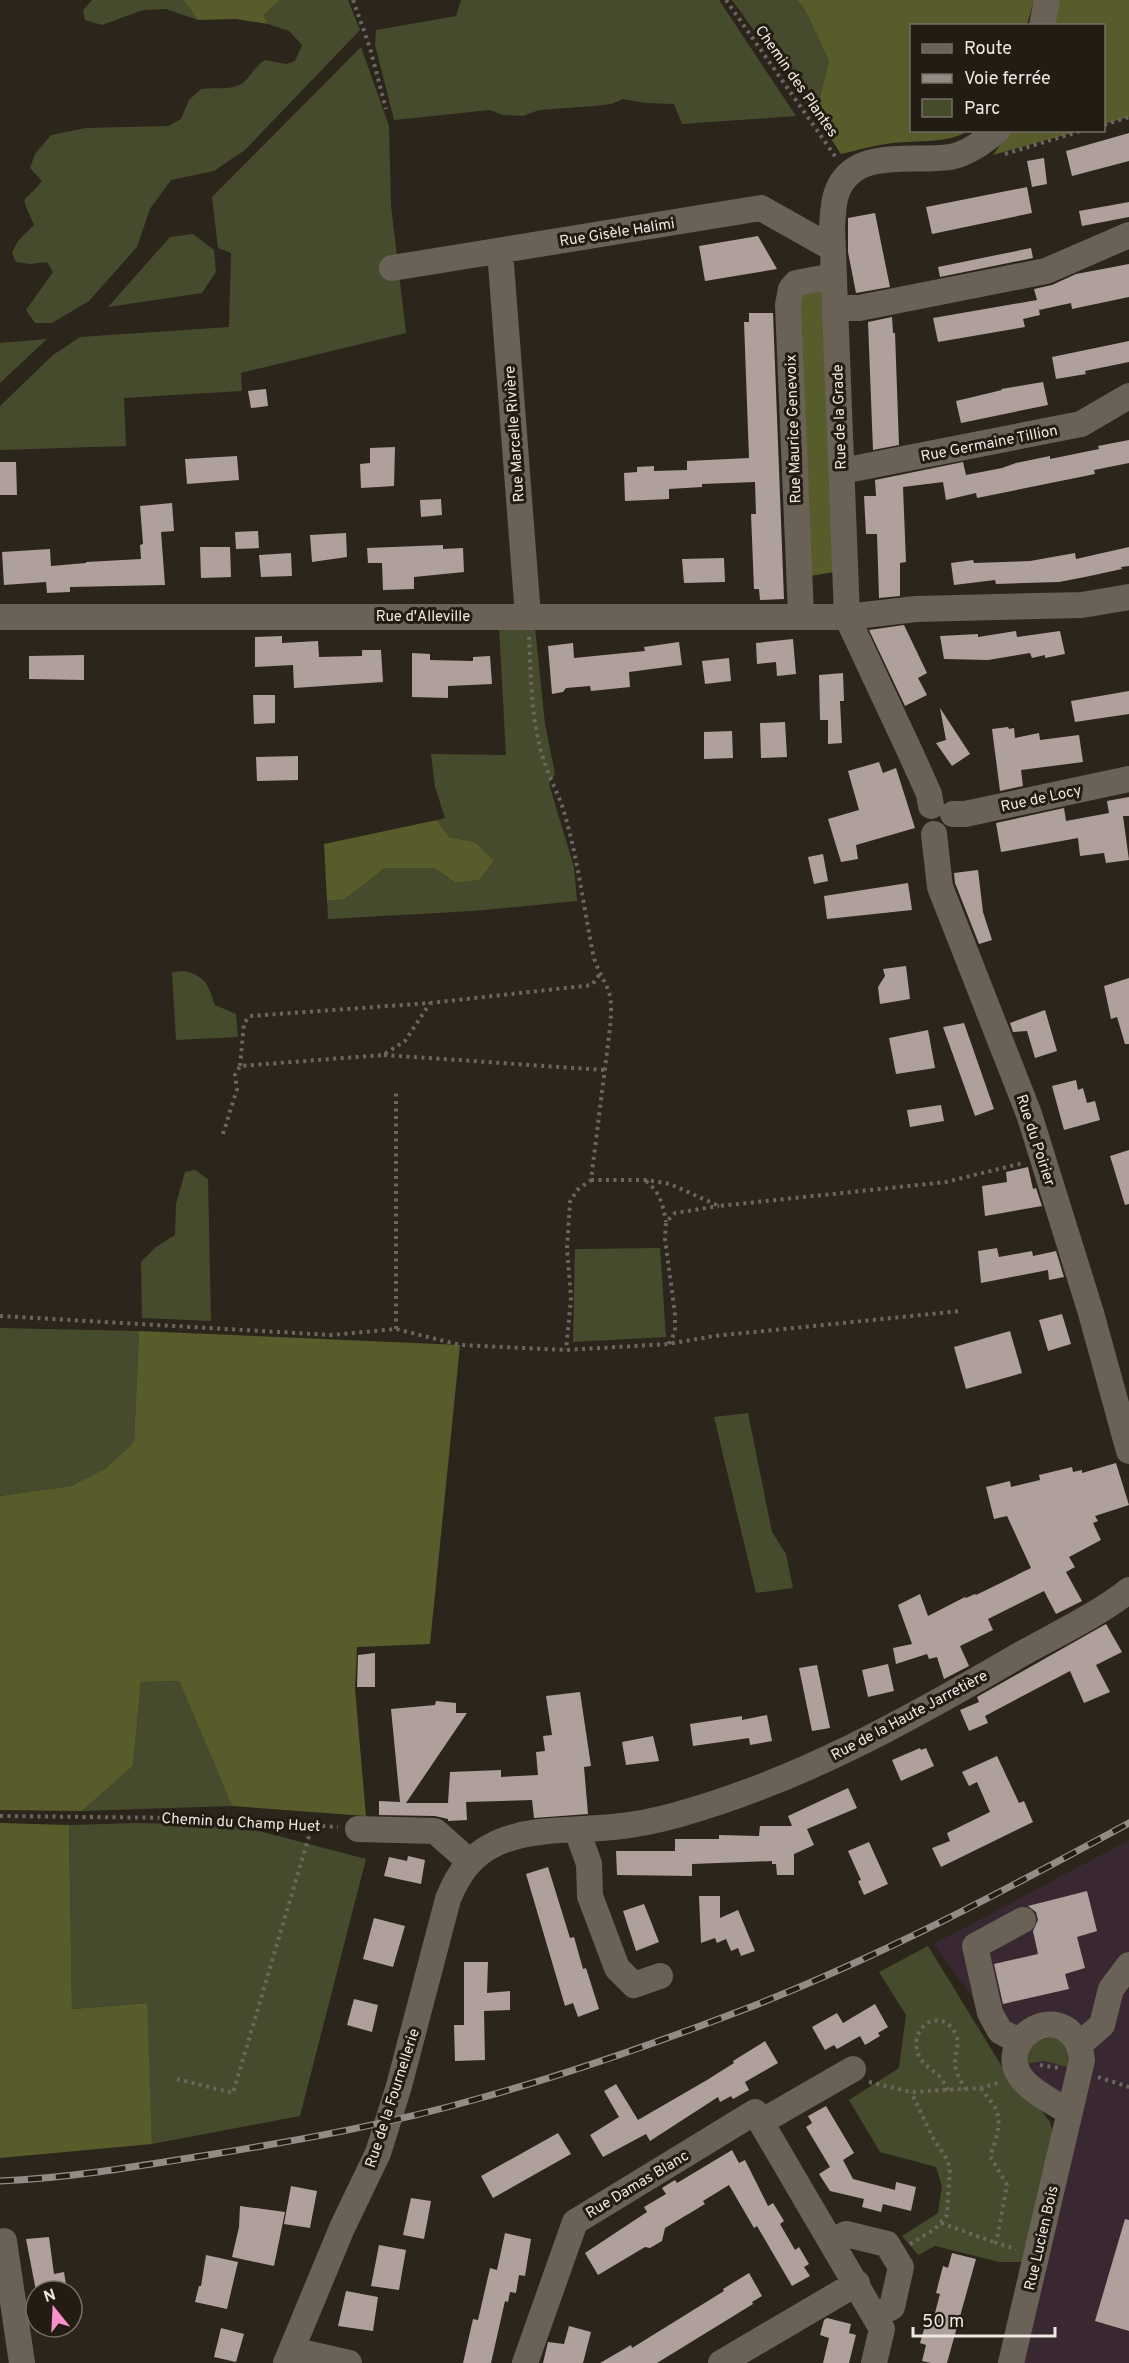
<svg xmlns="http://www.w3.org/2000/svg" width="1129" height="2363" font-family="Overpass,sans-serif">
<rect width="100%" height="100%" fill="#2c251c"/>
<path fill="#392832" d="M1129,1840v523h-127l59,-242 -127,-177z"/>
<path fill="#474b2d" d="M92,0h91l15,20 -32,-11 -23,1 -41,15 -17,-5 -2,-10z
M280,0h68l12,30 -115,120 -31,21 -43,9 -21,29 -13,38 -48,54 -37,22h-17l-9,-13 27,-38 -6,-10 -17,2 -14,-2 -4,-9 6,-12 16,-16c-14,-34 -13,-18 8,-44l-12,-13 5,-14 16,-19 35,-7 82,-2 13,-7 8,-19 12,-11c14,-2 32,2 43,-7 8,-7 11,-16 21,-22l21,4 9,-3 7,-16 -13,-14 -21,-7 -4,-9z
M461,0h258l77,116 -114,8 -8,-20 -29,-1 -22,-4 -12,5 -16,2 -56,4 -16,6 -20,-1 -13,-5 -96,10 -19,-75 1,-15 80,-14z
M732,0h65l8,10 24,51 -14,54z
M361,47l28,79 2,80 15,127 -165,40 1,18 -118,7 2,48 -126,4v-44l53,-51 27,-18 149,-10 2,-74 -13,-5 -6,-51z
M193,234l21,16 2,22 -14,21 -94,14 62,-70z
M47,339l-47,44v-40z
M535,627l10,97 10,50 -6,10 25,83 3,34 -104,10 -145,8 -1,-18 18,-2 40,-31h49l22,15 23,-3 15,-19 -19,-19 -26,-5 -12,-17 8,-2 -10,-31 -4,-33 75,1 -7,-127z
M186,971c21,7 22,14 29,34l21,9 2,23 -62,3 -4,-68z
M195,1170l13,9 3,142 -69,-3 -1,-56 15,-15 19,-12 1,-31 9,-32z
M660,1248l6,89 -93,5 2,-93z
M0,1328l139,3 -5,111 -28,26 -35,18 -71,10z
M748,1413l24,119 14,22 7,34 -37,5 -42,-176z
M179,1681l53,125 -150,5 51,-45 8,-84z
M139,1823l101,3 126,33 -66,257 -148,28 -6,-141 -74,6 -3,-184z
M928,1946l84,137 23,19 15,20 4,14 -28,126h-27l-64,-16 -17,9 -16,-19 36,-23 4,-27 -6,-19 -56,-15 -31,-52 50,-32 7,-53 -27,-43z
M1060,2035l12,33 -28,-7 -19,3 4,-21z"/>
<path fill="#575c2a" d="M183,0h97l-16,15 4,9 -32,-5 -38,1z
M797,0h237l-7,25 -115,1v104l56,1c-21,13 -52,9 -75,12 -18,2 -35,7 -52,11l-26,-39 14,-54 -24,-51z
M1055,0h74v117l-25,7v-98h-56z
M1010,131h69l-86,24z
M799,289l25,1 10,282 -24,4z
M437,820l12,17 26,5 19,19 -15,19 -23,3 -22,-15h-49l-40,31 -18,2 -3,-57z
M139,1331l321,14 -30,299 -73,3 -2,42 11,127 -134,-10 -53,-125 -38,1 -8,84 -51,45 -82,-1v-314l71,-10 35,-18 28,-26z
M0,1823l69,2 3,184 75,-6 5,141 -152,14z"/>
<path fill="#afa09b" d="M1129,133v28l-57,15 -6,-25z
M1044,158l3,26 -15,3 -5,-26z
M1027,187l5,26 -100,21 -6,-27z
M1129,202v15l-47,9 -3,-15z
M875,213l15,74 -34,6 -8,-41v-34z
M758,236l19,33 -72,12 -6,-35z
M1031,248l2,10 -93,19 -2,-10z
M1129,264v33l-57,12 -1,-6 -32,7 -1,-4 2,9 -17,4 2,8 -87,15 -5,-24 104,-18 -3,-11 18,-4 24,-11z
M749,313h24l11,286 -24,1 -1,-11h-5l-3,-75h5l-1,-32 -53,2v3l-33,2v10l-44,2 -1,-28 13,-1v-5l17,-1v5l33,-1v-9l62,-3 -5,-136h5z
M892,317l1,16h2l4,112 -26,5 -5,-128z
M1129,341v21l-44,9 1,3 -30,5 -4,-22z
M1043,382l5,23 -87,18 -5,-22 46,-11 -1,-1z
M266,389l2,17 -17,2 -3,-17z
M1129,440v23l-35,7 1,4 -118,24 -1,-5 -30,7 -3,-18 -40,5 3,75 -6,1v33l-21,2 -2,-64h-11l-2,-38h12l-1,-16 88,-18 3,13 36,-7 14,-5 34,-7v3l49,-10 -1,-3z
M395,447l-1,39 -33,2 -1,-24 10,-1v-15z
M237,456l2,24 -52,4 -2,-25z
M0,462h16l1,33h-17z
M441,499l1,16 -21,2 -1,-17z
M172,503l2,28 -13,1 4,53 -95,2v5l-23,1 -1,-11 -42,3 -2,-33 48,-3 1,17 35,-3v-1l55,-3 -1,-14 3,-1 -3,-38z
M258,531l1,17 -23,1 -1,-17z
M346,533l1,24 -35,5 -2,-27z
M443,545v4l20,-1 1,24 -50,5v12l-31,1 -1,-27h-14l-1,-15z
M200,547h30l1,30 -30,1z
M1129,547v19l-8,1 1,2 -37,8 -26,5 -63,2 -1,-4 -41,5 -3,-22 22,-3 1,3 56,-2 45,-8 1,6z
M291,553l1,23 -31,1 -2,-22z
M724,558l1,24 -41,1 -2,-24z
M904,625l23,48 -9,5 9,17 -22,11 -36,-76z
M1016,631l1,6 43,-6 5,23 -20,4v-3l-13,3 -2,-5 -42,7 -44,-1 -4,-23 38,-2v3z
M282,636v7l36,-2 1,16 43,-1v-6h19l2,32 -89,6 -1,-23 -38,2v-30z
M793,639l3,35 -19,2 -1,-14 -19,2 -1,-21z
M679,642l3,23 -53,7 1,15 -39,4 -1,-5 -24,2 -3,4 -11,2 -4,-48 25,-3 1,15 71,-7 -1,-4z
M412,653l18,1v6l43,1v-4l17,-1 2,28 -44,2v12l-36,-1z
M84,655v25l-55,-1v-23z
M729,658l2,23 -26,3 -3,-23z
M843,673l1,28h-4l2,42 -14,1v-24h-8l-1,-45z
M1129,691v23l-54,8 -4,-21z
M253,695h22v28l-21,1z
M940,708l30,46 -18,12 -16,-23 10,-3z
M785,722l2,35 -26,1 -1,-35z
M1008,727l1,2 5,-1 1,10 24,-5 1,7 39,-5 4,27 -62,8 2,16 -23,5 -8,-62z
M732,731l1,27 -29,1v-27z
M298,756v24l-41,1 -1,-24z
M879,762l4,11 13,-5 19,60 -59,17 2,14 -17,3 -13,-43 31,-9 -11,-39z
M1129,797v19h-6l6,44 -23,3 -2,-10 -24,3 -2,-18 -77,14 -5,-29 68,-15 2,13 43,-8 -2,-12z
M823,854l5,27 -14,3 -6,-27z
M978,870l5,42 9,28 -13,4 -24,-61 -1,-10z
M908,883l4,27 -85,9 -3,-23z
M906,966l4,33 -30,5 -2,-17 7,-11 -2,-7z
M1129,978v66h-4l-8,-27 -6,2 -7,-33z
M1045,1010l12,41 -22,7 -8,-27 -14,1 -3,-9z
M964,1023l30,86 -19,7 -32,-89z
M928,1030l7,38 -39,6 -7,-36z
M1076,1080l2,10 5,-2 4,15 8,-2 5,19 -36,10 -12,-44z
M941,1105l3,16 -34,6 -3,-17z
M1129,1150v54l-4,1 -15,-49z
M1028,1167l5,22 3,-1 6,18 -57,10 -3,-30 25,-4 -1,-10z
M997,1248l2,9 33,-6 1,5 23,-5 8,26 -15,3 -1,-10 -67,13 -3,-32z
M1062,1314l9,30 -23,7 -9,-31z
M1010,1331l12,42 -56,16 -12,-42z
M1116,1463l13,42 -34,11 3,5 -5,2 8,17 -32,17 6,10 -9,5 16,29 -26,13 -12,-23 -56,28 5,11 -33,16 9,20 -25,13 -7,-22 -8,2 -2,-5 -31,10 -3,-16 19,-4 -14,-39 22,-11 8,22 37,-19 1,1 9,-4 1,1 55,-27 -24,-52 -13,3 -8,-32 24,-6 1,6 29,-7 -1,-5 33,-8 1,5 9,-2v3z
M1106,1624l16,28 -26,13 14,27 -26,11 -14,-32 -85,45 3,7 -19,8 -9,-21 19,-8 -2,-5z
M375,1653v34h-18l1,-32z
M888,1664l6,27 -26,6 -6,-27z
M817,1665l13,63 -18,3 -13,-63z
M580,1692l11,74 -7,1 4,47 -54,4 -2,-18 -66,2 1,18 -19,1v-2l-13,-3 -56,-1v-14l21,1 -9,-93 44,-4 1,-4 20,2v10h11l-61,90h42l2,-31 51,-2v7l37,-2 -2,-23 9,-1 -2,-15 9,-1 -6,-39z
M767,1715l5,26 -22,4 -1,-7 -56,8 -3,-22 52,-8v4z
M653,1736l6,25 -33,4 -4,-23z
M920,1748l1,2 5,-2 8,18 -33,15 -9,-21z
M997,1756l22,47 5,-2 9,21 -92,45 -9,-19 18,-7 -3,-8 43,-21 -13,-30 -8,4 -7,-14z
M848,1788l9,20 -50,21 7,16 -20,9v21h-17l-1,-11h-4v-3l-80,3v12l-75,-1 -1,-24h59v-12h44v-4l40,1 1,-10h32l-4,-10z
M869,1842l19,42 -24,11 -6,-14 3,-1 -13,-29z
M408,1856l17,4 -4,24 -37,-8 5,-19 18,4z
M548,1867l22,71 4,-1 9,32 3,-1 13,41 -21,8 -5,-14 -8,3 -39,-132z
M1087,1891l10,40 -20,6 8,31 -20,6 4,15 -66,15 -9,-40 44,-10 -5,-23 5,-11 -2,-8 -8,-6z
M699,1896h21v22l18,-8 17,41 -14,5 -3,-8 -7,3 -5,-12 -9,4 -2,-5 -14,5z
M644,1904l15,38 -23,9 -13,-40z
M374,1918l31,8 -12,41 -30,-8z
M464,1962h24l-1,31 23,-2v19l-26,1 1,49 -30,1 -1,-36h10z
M354,1999l24,6 -6,27 -25,-7z
M875,2004l13,23 -10,6 2,3 -15,9 -5,-9 -23,13 -3,-4 -9,5 -13,-23 25,-14 6,10z
M765,2041l13,22 -33,19 4,8 -16,9 -2,-3 -11,6 -2,-5 -68,44 -4,-7 -43,23 -13,-22 29,-18 -15,-26 12,-7 22,36 69,-40 27,-17 -1,-2z
M826,2106l28,47 -11,7 10,19 42,11 1,-8 20,5 -5,24 -28,-7 -2,8 -19,-5 2,-8 -34,-8 -11,-17 11,-7 -24,-40 6,-4 -4,-7z
M558,2133l13,21 -78,44 -12,-22z
M732,2150l7,13 6,-3 23,46 5,-3 11,18 -4,3 15,26 4,-3 10,17 -5,3 6,9 -18,10 -35,-60 -3,2 -25,-43 -26,16 2,3 -40,24 -3,13 -12,7 -5,-1 -47,28 -13,-22 62,-41 -3,-5 22,-13 -4,-6 13,-8 2,3z
M291,2186l26,5 -7,37 -26,-4z
M411,2198l20,3 -7,38 -21,-4z
M240,2206l45,6 -11,54 -42,-9 7,-30z
M1125,2219l4,1v111l-34,-10z
M505,2233l26,6 -6,37 -6,-1 -3,18 -6,-1 -2,10 -3,-1 -14,62h-28l10,-44 5,1 12,-52 7,2z
M49,2237l5,37 10,-2 3,19h-31l-10,-52z
M379,2245l27,5 -7,40 -28,-4z
M952,2253l24,6 -29,104h-16l-9,-2 4,-16 -6,-2 5,-17 6,2 9,-34 -4,-1 7,-27 5,2z
M206,2255l32,7 -11,47 -32,-7 4,-16h2z
M749,2273l13,23 -10,6 1,2 -96,59h-57l31,-18 1,3 92,-57 -1,-2z
M346,2291l32,6 -5,34 -35,-5z
M827,2318l24,6 -2,9 7,2 -7,28h-26l6,-25 -9,-3 4,-15z
M569,2326l22,6 -8,31h-40l5,-21 16,2z
M221,2328l23,6 -8,28 -22,-5z"/>
<g fill="none" stroke-linecap="round" stroke-linejoin="round">
<path stroke="#6d665e" stroke-width="4" stroke-dasharray="3 4.5" stroke-linecap="butt" d="M353,0l17,48 16,61
M726,0l111,159
M1104,125l25,-8
M1005,154l79,-24
M529,637c2,42 2,87 16,127 6,18 15,33 20,51 13,46 19,93 28,139 3,14 11,25 16,38 3,11 2,25 1,36l-19,152 -14,10 -7,12 -3,46 4,50 -5,52
M384,1055l220,15
M240,1066l4,-43 6,-7 180,-13 162,-18 7,-10
M223,1134l14,-45 -2,-14 5,-9 143,-11 22,-14 25,-38
M591,1180h55l24,4 49,22 227,-24 77,-19
M646,1181c14,11 17,24 20,41
M0,1316l331,19 65,-6 64,16 106,5 102,-6 46,-8 247,-25
M396,1329v-240
M669,1344l6,-12v-18l-10,-75 1,-17 9,-9 44,-7
M0,1816l185,2 153,9
M1040,2065l19,3
M1098,2077l31,10
M177,2079l56,14 79,-267
M869,2082l42,10 70,-4 19,-6
M981,2088c3,6 8,10 12,16 11,17 3,35 -3,52l17,29 -11,58 20,6
M948,2090c-3,-5 -6,-12 -11,-16 -7,-6 -15,-10 -19,-20 -10,-30 26,-48 38,-19 4,9 -1,18 -1,28 0,9 6,18 10,26
M941,2223l55,20
M910,2244l25,-15 12,-14 3,-47 -3,-9 -14,-21 -22,-46"/>
<path stroke="#6a6257" stroke-width="26" d="M1042,26l5,-26
M500,251l28,365
M392,268l369,-60 71,40
M835,308h24l187,-37 83,-36
M842,471l239,-47 48,-28
M801,615l-13,-310 3,-16 5,-6 38,-7
M0,617h847l69,-8 166,-4 47,-8
M931,806l-2,-12 -18,-40 -64,-137 -15,-390c1,-10 1,-23 4,-32 15,-49 77,-32 114,-38 18,-3 34,-16 48,-27
M953,814h12l164,-35
M934,834l6,53 89,227 62,199 38,138
M358,1829l77,2 35,31
M577,1830l12,34 1,32 27,72 17,17 26,-9
M1020,2042l-20,-11 -10,-18 -15,-67 48,-26
M1080,2044l22,-19 9,-36 18,-24
M761,2122l92,-53
M4,2241l18,122
M831,2242l51,87 -8,34
M292,2350l57,13
M286,2363l56,-135 36,-75 21,-67 49,-187c10,-25 23,-44 49,-56 36,-16 78,-12 116,-16 22,-2 46,-7 67,-13 121,-34 228,-94 336,-157 35,-20 82,-42 113,-67
M525,2363l50,-141 180,-110 76,130 15,-8 41,10 14,23 -9,40 -17,9
M721,2363l136,-80
M1011,2363l71,-303c-10,-70 -94,-22 -59,20 11,13 32,23 46,32"/>
<g stroke="#928c85" stroke-width="7">
<path id="rail" d="M0,2181c70,-3 140,-15 208,-26 93,-15 186,-32 276,-58 87,-24 172,-54 256,-86 134,-51 264,-120 389,-188"/>
</g>
<use href="#rail" stroke="#231c13" stroke-width="4.5" stroke-dasharray="14" stroke-linecap="butt"/>
</g>
<g text-anchor="middle" stroke-width="6" stroke-linejoin="round" paint-order="stroke">
<g font-size="15" fill="#ede8e2" stroke="#231c13">
<text transform="translate(797 81) rotate(55)" y="5">Chemin des Plantes</text>
<text transform="translate(617 232) rotate(-9)" y="5">Rue Gisèle Halimi</text>
<text transform="translate(839 417) rotate(-92)" y="5">Rue de la Grade</text>
<text transform="translate(793 429) rotate(-92)" y="5">Rue Maurice Genevoix</text>
<text transform="translate(514 434) rotate(-94)" y="5">Rue Marcelle Rivière</text>
<text transform="translate(989 443) rotate(-11)" y="5">Rue Germaine Tillion</text>
<text x="423" y="621">Rue d'Alleville</text>
<text transform="translate(1041 798) rotate(-12)" y="5">Rue de Locy</text>
<text transform="translate(1036 1140) rotate(72)" y="5">Rue du Poirier</text>
<text transform="translate(909 1715) rotate(-28)" y="5">Rue de la Haute Jarretière</text>
<text transform="translate(241 1822) rotate(3)" y="5">Chemin du Champ Huet</text>
<text transform="translate(392 2098) rotate(-72)" y="5">Rue de la Fournellerie</text>
<text transform="translate(637 2184) rotate(-31)" y="5">Rue Damas Blanc</text>
<text transform="translate(1041 2238) rotate(-77)" y="5">Rue Lucien Bois</text>
</g>
</g>
<rect x="910" y="24" width="195" height="108" fill="#231c13" stroke="#746e66" stroke-width="1.5"/>
<rect x="922" y="44" width="30" height="9" fill="#6a6257" stroke="#746e66" stroke-width="1.5"/>
<text x="964" y="54" font-size="18" fill="#ede8e2">Route</text>
<rect x="922" y="74" width="30" height="9" fill="#928c85" stroke="#746e66" stroke-width="1.5"/>
<text x="964" y="84" font-size="18" fill="#ede8e2">Voie ferrée</text>
<rect x="922" y="99" width="30" height="18" fill="#474b2d" stroke="#746e66" stroke-width="1.5"/>
<text x="964" y="114" font-size="18" fill="#ede8e2">Parc</text>
<g transform="translate(54 2309) rotate(342)"><circle r="28" fill="#231c13" stroke="#746e66" stroke-width="1.5"/>
<path d="M0-4.5L10 22L0 15L-10 22Z" fill="#f98fca"/>
<text y="-9" font-size="16" font-weight="bold" text-anchor="middle" fill="#ede8e2">N</text>
</g>
<path d="M913 2327v9h142v-9" fill="none" stroke="#ede8e2" stroke-width="3"/>
<text x="922" y="2327" font-size="18" fill="#ede8e2" stroke="#231c13" stroke-width="4.5" paint-order="stroke">50 m</text>
</svg>
